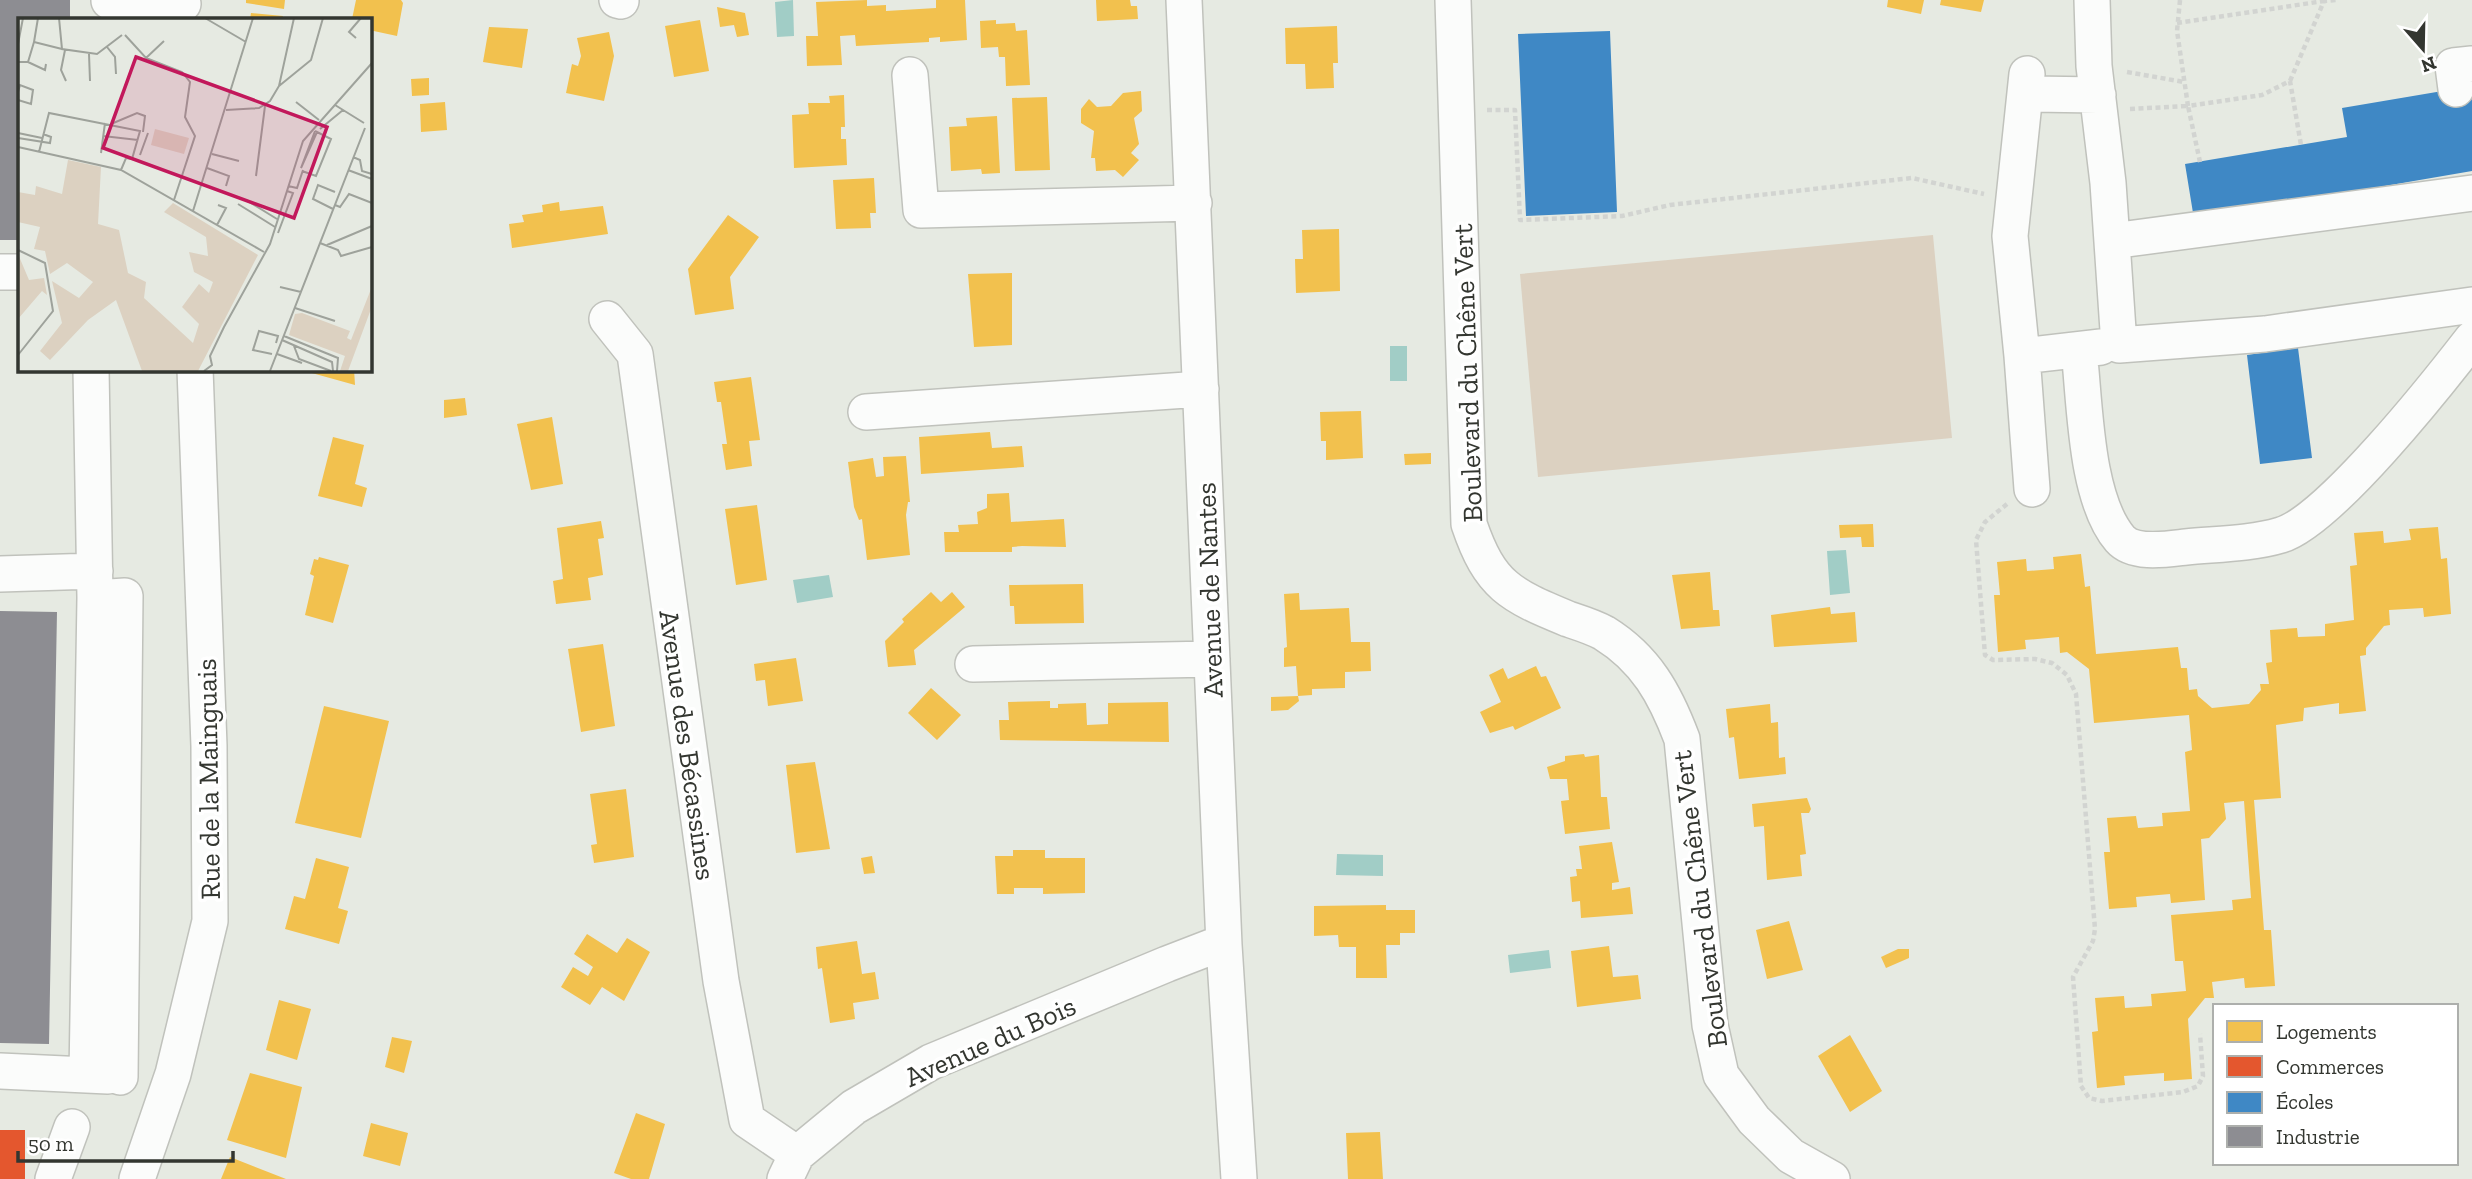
<svg xmlns="http://www.w3.org/2000/svg" width="2472" height="1179" font-family="'Zilla Slab',serif">
<rect width="100%" height="100%" fill="#e6eae2"/>
<path fill="#dcd1c1" d="M1933,235l19,203 -414,39 -18,-203z"/>
<path fill="#a1cdc6" d="M793,0l1,36 -17,1 -2,-35z
M1390,346h17v35h-17z
M1846,550l4,43 -20,2 -3,-44z
M829,575l4,22 -36,6 -4,-23z
M1337,854l46,1v21l-47,-1z
M1549,950l2,18 -41,5 -2,-18z"/>
<path fill="#f2c14e" d="M246,0h39l-1,9 -38,-6z
M356,0h45l2,3 -6,33 -28,-6v-11h-17z
M867,0v6l19,-1v6l50,-3v-8h29l2,40 -27,2v-5l-11,1v4l-73,4 -1,-11 -15,1 2,29 -35,1 -1,-30h12l-2,-34z
M1096,0h34l1,6h6l1,13 -41,2z
M1888,0h36l-3,14 -34,-7z
M1941,0h43l-3,12 -41,-7z
M717,7l28,6 4,22 -12,2 -3,-12 -14,2z
M251,13l32,3 -1,3h-32z
M700,20l9,51 -35,6 -9,-51z
M996,20v4l19,-1 1,8 11,-1 3,55 -24,1 -1,-29h-6l-1,-10 -17,1 -1,-27z
M1337,26l1,37h-5l1,25 -28,1 -1,-25h-19l-1,-36z
M489,27l39,2 -6,39 -39,-6z
M609,32l5,24 -10,45 -38,-8 6,-29 6,2 3,-10 -4,-18z
M429,78v17l-17,1 -1,-17z
M1141,91l1,20 -8,7 5,26 -8,9 8,7 -16,17 -8,-7 -19,1 -1,-13h-4l3,-27 -13,-8v-14l8,-10 8,8 14,-1 12,-13z
M844,95l1,32h-4v12h5l1,26 -53,3 -2,-53 17,-1 -1,-11h22l-1,-7z
M1047,97l3,73 -35,1 -3,-73z
M445,102l2,28 -26,2 -1,-28z
M997,116l3,57 -18,1 -1,-5 -30,2 -2,-44 18,-1 -1,-8z
M874,178l2,35h-6l1,15 -35,1 -3,-49z
M559,202l1,9 43,-5 5,28 -96,14 -3,-24 15,-2 -2,-7 21,-3 -1,-7z
M728,215l31,22 -29,40 4,32 -39,6 -7,-46z
M1339,229l1,62 -44,2 -1,-34h8l-1,-29z
M1012,273v72l-38,2 -6,-73z
M301,369h53l1,16 -54,-15z
M751,377l9,63 -11,1 3,25 -26,4 -4,-26h5l-6,-42h-4l-3,-20z
M465,398l2,17 -23,3v-18z
M1361,411l2,47 -37,2v-19h-5l-1,-29z
M552,417l11,67 -32,6 -14,-66z
M990,432l2,16 30,-2 2,21 -103,7 -2,-37z
M333,437l31,8 -9,39 12,4 -5,19 -44,-11z
M1431,453v11l-26,1 -1,-11z
M906,456l4,46h-2l-2,13 4,40 -43,5 -5,-41 -3,1 -5,-13 -6,-45 25,-4 3,19 8,-1 -1,-19z
M1009,493l2,29 53,-3 2,28 -44,-1 -10,1v5h-67l-1,-20h15l-1,-7 20,-1 -1,-12 10,-4v-14z
M757,505l10,75 -31,5 -11,-76z
M601,521l3,17 -6,1 5,36 -15,3 3,22 -35,4 -3,-23 10,-2 -6,-51z
M1873,524l1,23h-12l-1,-10 -21,1 -1,-13z
M2438,527l3,32 6,-1 4,56 -27,3 -1,-9 -34,2 1,15 -6,1 -18,22v7l-6,1 6,55 -27,3v-11l-35,5 -1,13 -27,4 5,73 -27,2 10,130h7l4,56 -30,2 -1,-10 -32,4 2,16h-9l-17,21 4,60 -28,2v-8l-40,3 1,9 -28,3 -5,-56 6,-1 -3,-33 29,-2 1,12 27,-2 -1,-12 35,-3 -3,-30h-8l-4,-46 62,-5 -1,-10 19,-2 -7,-97 -20,2 2,16 -17,19 -8,1 4,61 -34,3 -1,-9 -34,3 1,10 -28,2 -5,-57h6l-3,-34 29,-2 2,12 25,-2 -1,-13 28,-2 -5,-59 7,-2 -3,-35 -95,8 -5,-54 -22,-17 -7,1 -1,-16 -34,3 1,9 -28,3 -4,-57h6l-3,-33 29,-3 1,12 27,-2 -1,-12 28,-3 4,33 5,-1 6,68 82,-7 3,21h6l2,22 8,-1 1,7 14,12 37,-4 12,-14 -1,-6h9l-3,-21 6,-1 -2,-32 27,-2 1,9 27,-1v-12l29,-4 -4,-54 7,-1 -3,-32 29,-2 1,12 27,-3 -2,-11z
M319,557l30,8 -16,58 -28,-8 9,-39 -4,-2 4,-15 4,1z
M1710,572l3,38h6l1,16 -39,3 -9,-54z
M1083,584l1,39 -69,1 -1,-18h-4l-1,-21z
M931,592l10,10 11,-10 13,15 -51,43 2,15 -28,2 -3,-26 19,-19 -2,-3z
M1299,593l1,17 49,-2 2,34h19l1,29 -26,1v16l-33,1v6l-14,1 1,5 -11,9 -17,1v-14l27,-1 -2,-30 -12,1v-19l3,-1 -3,-53z
M1830,607l1,7 24,-2 2,30 -83,5 -3,-32z
M603,644l12,82 -34,6 -13,-83z
M796,658l7,43 -35,5 -3,-26 -9,1 -2,-17z
M1536,666l5,11 5,-1 15,32 -46,22 -2,-4 -23,7 -10,-21 21,-10 -12,-27 14,-7 5,11z
M931,688l30,27 -24,25 -29,-27z
M1050,701v7h8v-4l28,-1 1,22 21,-1v-21l60,-1 1,40 -169,-2 -1,-20h10l-1,-18z
M1770,704l1,19 7,-1 1,36 6,-1 1,17 -47,5 -5,-42 -5,1 -3,-29z
M324,706l65,15 -28,117 -66,-15z
M1584,754l1,3 14,-2 2,42h6l3,32 -45,5 -4,-33 8,-1 -2,-21h-17l-3,-12 18,-6v-5z
M815,762l15,87 -34,4 -10,-88z
M626,789l8,68 -40,6 -3,-18 6,-1 -7,-50z
M1807,798l4,11 -2,4h-8l5,41 -6,1 2,21 -35,4 -3,-54 -10,1 -2,-23z
M1612,842l7,40 -7,1v7l18,-3 3,27 -52,4 -1,-17 -8,1 -2,-25 7,-1 -1,-7h6l-3,-23z
M1013,850h32v8h40v35l-42,1v-6h-29v6h-17l-2,-38h18z
M872,856l3,17 -11,1 -3,-16z
M316,858l33,9 -11,41 10,3 -9,33 -54,-15 9,-33 11,3z
M1386,905v5h29v23h-15v12h-14l1,33h-31v-31h-17l-1,-12 -24,1v-30z
M1789,921l14,49 -36,9 -11,-49z
M587,934l30,19 10,-15 23,14 -26,49 -22,-14 -12,18 -29,-18 12,-20 15,9 5,-9 -19,-13z
M857,941l5,33 13,-2 4,27 -26,4 2,16 -25,4 -8,-55 -4,1 -2,-22z
M1609,946l4,31 25,-2 3,24 -64,8 -6,-56z
M1898,949h11v9l-23,10 -5,-11z
M279,1000l32,9 -14,51 -31,-10z
M1850,1035l32,56 -32,21 -32,-56z
M392,1037l20,4 -8,32 -19,-6z
M250,1073l52,14 -16,71 -59,-18z
M636,1113l29,11 -16,55h-18l-17,-6z
M371,1123l37,10 -8,33 -37,-10z
M1380,1132l3,47h-35l-2,-46z
M230,1157l56,22h-65z"/>
<path fill="#e4572e" d="M0,1130h25v49h-25z"/>
<path fill="#3f88c5" d="M1610,31l7,181 -91,4 -8,-182z
M2472,86v85l-278,48 -9,-55 162,-27 -5,-29z
M2298,348l14,110 -52,6 -13,-109z"/>
<path fill="#8d8d92" d="M0,0h70v19h-51v221h-19z
M0,611l57,1 -8,432 -49,-1z"/>
<g fill="none" stroke-linecap="round" stroke-linejoin="round">
<g stroke="#c0c2bc" stroke-width="38">
<path id="minor" d="M617,0l4,1
M1184,0l40,945 15,234
M1453,0l16,524c21,62 41,71 99,95 12,4 25,8 36,14 42,26 61,61 78,106l28,286 11,50 33,45 37,36 41,23
M2092,0l2,66 14,117 11,162 146,-11 207,-29
M109,1l74,3
M910,75l11,135 273,-7
M2456,89l-3,-23 19,-2
M2025,94l73,1
M2112,241l360,-48
M0,272h19
M607,319l28,35 86,627 26,139 50,34
M2079,350c6,53 6,148 41,189 14,16 48,10 66,8 31,-3 65,-3 95,-12 48,-14 157,-152 191,-196
M2022,356l-12,-120 17,-162
M91,369l4,229
M866,412l335,-23
M2032,489l-10,-133 79,-9
M0,574l95,-3
M973,664l239,-5
M0,1071l108,5
M87,1075l8,-477 30,-2 -5,481
M53,1179l19,-52
M137,1179l36,-105 37,-153 -1,-175 -14,-377
M785,1179l12,-25 57,-47 77,-45 236,-98 44,-17 13,-2"/>
</g>
<path stroke="#d2d4d1" stroke-width="4.5" stroke-dasharray="5 3.5" stroke-linecap="butt" d="M2180,0l-3,31 11,75 74,-11 28,-14 11,64
M2177,23l147,-22
M2127,72l57,10
M2290,81l34,-80 12,-1
M2130,109l58,-3 12,56
M1487,110h28l5,110 102,-4 48,-11 242,-27 72,16
M2007,504l-22,18 -9,18 9,115 8,5 42,-1 17,4 15,12 9,19 19,235 -2,12 -20,36 8,109 8,12 13,3 81,-9 15,-6 5,-10 -3,-42"/>
<use href="#minor" stroke="#fbfcfb" stroke-width="35"/>
</g>
<g text-anchor="middle" stroke-width="7" stroke-linejoin="round" paint-order="stroke">
<g font-size="28" fill="#333630" stroke="#fff">
<text transform="translate(1467 373) rotate(-92)" y="10">Boulevard du Chêne Vert</text>
<text transform="translate(1209 590) rotate(-92)" y="10">Avenue de Nantes</text>
<text transform="translate(688 745) rotate(82)" y="10">Avenue des Bécassines</text>
<text transform="translate(208 779) rotate(-91)" y="10">Rue de la Mainguais</text>
<text transform="translate(1699 899) rotate(-97)" y="10">Boulevard du Chêne Vert</text>
<text transform="translate(990 1041) rotate(-24)" y="10">Avenue du Bois</text>
</g>
</g>
<g transform="translate(18 18)">
<rect width="354" height="354" fill="#e6eae2"/>
<path d="M137,111l34,9 -5,16 -33,-9zM50,142l33,7 -3,57 21,6 9,43 18,9 -2,16 49,45 6,-19 -17,-17 17,-23 10,9 4,-11 -19,-10 -5,-20 19,4 -2,-19 -42,-25 9,-9 85,52 -60,116h-56l-26,-71 -28,20 -38,40 -10,-9 22,-28 -10,-42 27,17 14,-16 -26,-19 -17,11 -5,-23 -11,-2 6,-22 -22,-5v-30l17,3 1,-9 26,8zM0,236l11,26 15,-2 3,17 -5,-4 -24,28zM353,271v20l-23,62h-8l5,-15 -56,-21 6,-21 7,-1 48,18 -3,7 4,2z" fill="#dcd1c1"/>
<path fill="none" stroke="#9ea29b" stroke-width="2" d="M20,0l-4,24 28,7M41,0l3,31 35,5 25,-19M187,0l41,24M107,17l21,23 36,14 8,10 -5,35 10,19 -21,64M338,20l-7,-6 12,-14M0,26l5,-26M89,29l8,10 1,17M47,32l-4,20 5,11M71,36l1,27M128,40l18,-17M0,44h10l6,-20M10,44l17,8 1,-6M261,68l32,-26 12,-42M0,74l2,-7 13,5 -2,14 -13,-4M278,84l23,18M317,87l29,18M208,92l33,-2 11,-7 9,-15 15,-68M93,106l26,-11 8,3 -2,16M302,111l23,-19M297,113l-14,37 16,-36M0,115l24,5M85,118l35,4M0,120l32,5 1,-6 -8,-3M0,129l103,23 143,82M21,134l10,-39 91,18 -8,28 -6,-1 -5,12M83,135l4,-30M194,136l27,7M122,137l8,-22M335,139l7,3 2,11 10,3M189,150l22,8 -3,10M330,152l24,9M284,153l14,5 15,-37 -16,-8M238,158l9,-70M270,168l9,2 6,-18M228,182l31,19M220,186l37,23M317,187l5,2 9,-13 23,9M315,191l-20,-10 5,-14 17,7M175,193l60,-193M199,207l9,-17 -8,-3M260,215l15,-40 -6,-2M302,225l18,7 3,6 31,-9M309,227l45,-19M0,232l27,13 8,48 -35,44M262,269l21,5M277,290l40,13M266,318l54,22 -1,13M264,322l50,22 1,9M276,328l5,13 32,12M254,336l-19,-4 6,-19 19,5 -2,7M259,336l25,9M186,353l8,-6 -2,-9 14,-29 46,-83 33,-103 69,-78M252,353l95,-243"/>
<path fill="#c2185b" fill-opacity="0.15" stroke="#c2185b" stroke-width="3.5" d="M118,39l191,70 -33,91 -191,-70z"/>
<rect width="354" height="354" fill="none" stroke="#333630" stroke-width="3.5"/>
</g>
<rect x="2213" y="1004" width="245" height="161" fill="#ffffff" stroke="#adafac" stroke-width="2"/>
<rect x="2227" y="1021" width="35" height="21" fill="#f2c14e" stroke="#adafac" stroke-width="2"/>
<text x="2276" y="1039" font-size="21" fill="#333630">Logements</text>
<rect x="2227" y="1056" width="35" height="21" fill="#e4572e" stroke="#adafac" stroke-width="2"/>
<text x="2276" y="1074" font-size="21" fill="#333630">Commerces</text>
<rect x="2227" y="1092" width="35" height="21" fill="#3f88c5" stroke="#adafac" stroke-width="2"/>
<text x="2276" y="1109" font-size="21" fill="#333630">Écoles</text>
<rect x="2227" y="1126" width="35" height="21" fill="#8d8d92" stroke="#adafac" stroke-width="2"/>
<text x="2276" y="1144" font-size="21" fill="#333630">Industrie</text>
<g transform="translate(2423 49) rotate(160)" stroke="#ffffff" stroke-width="5" paint-order="stroke">
<path d="M0-5L12 26L0 18L-12 26Z" fill="#333630"/>
<text y="-10" font-size="19" font-weight="bold" text-anchor="middle" fill="#333630">N</text>
</g>
<path d="M18 1151v10h215v-10" fill="none" stroke="#333630" stroke-width="3.5"/>
<text x="28" y="1151" font-size="21" fill="#333630" stroke="#ffffff" stroke-width="5" paint-order="stroke">50 m</text>
</svg>
